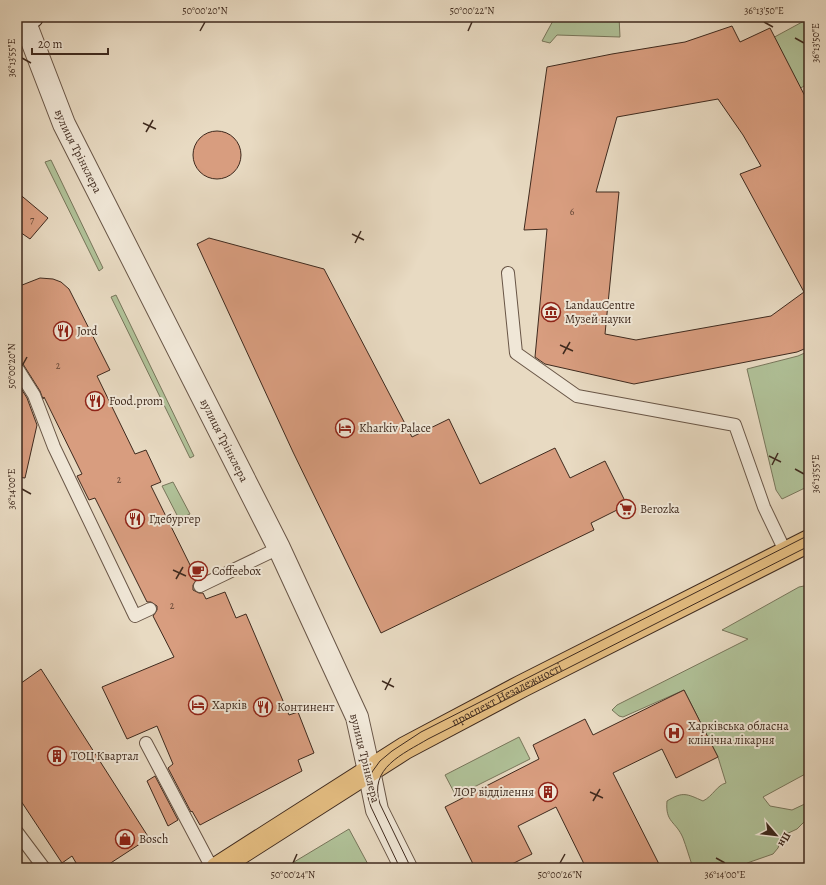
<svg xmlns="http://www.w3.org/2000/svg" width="826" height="885" font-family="Alegreya,serif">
<rect width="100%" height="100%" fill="#e8dac2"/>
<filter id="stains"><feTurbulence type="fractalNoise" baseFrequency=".005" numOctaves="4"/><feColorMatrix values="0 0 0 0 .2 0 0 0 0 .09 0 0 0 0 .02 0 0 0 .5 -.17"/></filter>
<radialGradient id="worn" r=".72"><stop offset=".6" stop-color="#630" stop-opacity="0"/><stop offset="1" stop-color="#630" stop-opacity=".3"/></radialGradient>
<path fill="#b0c198" stroke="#78765b" d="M555,17h64l1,20 -63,-2 -7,8 -8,-2z
M804,21l5,5v57l-10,6 -30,-49z
M51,160l52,108 -4,3 -54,-109z
M116,295l78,161 -4,2 -79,-161z
M809,351v135l-27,13 -6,-9 -29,-121 51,-13z
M173,482l17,32 -11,5 -17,-33z
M809,585v187l-46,25 7,9 22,4 17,-8v14l-4,2 1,2 -9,9 -15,7 -4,12 -5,6 -23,8 -14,6h-45l1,-3c-3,-9 -6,-19 -9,-27 -7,-17 -18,-15 -16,-37 16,-10 20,-7 36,0 10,-5 14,-16 23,-18l-8,-26 -34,-67 -61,27 -4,-1 -7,-6 5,-5 131,-66 -26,-9 77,-43z
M519,737l11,22 -74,37 -11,-21z
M349,829l21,39h-86z"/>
<path fill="#d89d7f" stroke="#3f2a1e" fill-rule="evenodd" d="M732,26l8,16 30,-14 39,76v243l-12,5 -163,32 -89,-20 -10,-7 12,-128 -23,1 23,-163 65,-13 73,-12zM718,99l25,36 18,31 -21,8 64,118 -33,24 -135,24 -31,-6 14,-142h-23l21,-75z
M193 155a24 24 0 1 1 48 0a24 24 0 1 1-48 0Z
M17,192l31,26 -18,21 -13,-9z
M209,238l115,31 88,168 37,-18 31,65 75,-36 15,30 35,-17 22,44 -36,18 3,7 -213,103 -88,-181 -96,-208z
M40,278l13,1 8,3 8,7 41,81 -13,6 38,78 11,-4 15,32 -10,4 46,93 -4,6v5l6,3h4l3,6 19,-7 11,26 10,-4 43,101 9,-3 16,41 -16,7 4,11 -102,54 -8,-14 -1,1 -23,-44 5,-4 -16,-38 -30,13 -25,-52 72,-30 -21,-41 4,-6v-4l-6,-4h-4l-52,-104 -6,2 -12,-24 5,-2 -38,-77 -1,2 -3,-8 -17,-27 -6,-3v-74z
M17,382l10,16 10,27 -12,53 -8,-1z
M41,669l108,169 -46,30h-24l-7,-12 -10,7 -45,-68v-109z
M684,690l34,67 -42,21 -14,-29 -49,24 48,95h-75l-30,-61 -38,19 14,28 -28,14h-29l-30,-61 94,-48 -6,-14 52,-26 8,16z
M155,776l23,44 -10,6 -21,-45z"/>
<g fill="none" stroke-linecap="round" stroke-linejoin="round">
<g stroke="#695647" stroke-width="14">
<path id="service" d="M508,273l8,80 61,43 158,29 29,82 22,46
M17,368l17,27 20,52 81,169 15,-7
M200,586l79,-38
M146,743l66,125
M17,832l27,36"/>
</g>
<g stroke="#695647" stroke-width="24">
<path id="minor" d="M369,771l8,39 29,58"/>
</g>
<g stroke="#695647" stroke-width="24">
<g id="tertiary">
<path id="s1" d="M24,20l40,104 215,424 78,169 12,54"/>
</g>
</g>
<g stroke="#3f2a1e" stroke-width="24">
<path id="secondary" d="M17,24l15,-7"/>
</g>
<g stroke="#3f2a1e" stroke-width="24">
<g id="primary">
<path id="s2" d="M217,868l188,-120 117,-62 287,-145"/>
</g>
</g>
<use href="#service" stroke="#f0e7d7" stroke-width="12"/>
<use href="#minor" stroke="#f0e7d7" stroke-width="22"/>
<use href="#tertiary" stroke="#f0e7d7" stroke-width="22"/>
<use href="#secondary" stroke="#f0e7d7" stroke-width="22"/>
<use href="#primary" stroke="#e4bd81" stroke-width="22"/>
<path stroke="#3f2a1e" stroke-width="1" d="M400,868l-29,-61 -4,-13 1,-10 4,-12 8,-11 12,-10 29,-19 388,-197
M411,868l-31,-64c-12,-36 23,-50 48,-65l381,-193"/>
</g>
<path fill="none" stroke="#3f2a1e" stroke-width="1.5" d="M764,22l9,5M200,31l5,-9M468,31l4,-9M795,38l9,5M22,58l9,5M143,123l13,6M146,132l7,-12M352,234l12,6M355,243l6,-12M560,345l13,6M563,354l7,-12M22,366l5,-9M769,456l12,6M772,465l6,-12M795,469l9,5M22,489l9,5M173,570l13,6M176,579l7,-12M382,681l12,6M385,690l6,-12M590,792l13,6M593,801l7,-12M716,858l9,5M293,863l4,-9M560,863l5,-9"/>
<defs>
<g id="museum-ring" transform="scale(1)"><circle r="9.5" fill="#f0e7d7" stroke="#8f2418" stroke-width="1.5"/><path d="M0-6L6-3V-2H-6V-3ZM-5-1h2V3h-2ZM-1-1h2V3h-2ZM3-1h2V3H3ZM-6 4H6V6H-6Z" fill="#8f2418"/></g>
<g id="restaurant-ring" transform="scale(1)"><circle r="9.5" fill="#f0e7d7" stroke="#8f2418" stroke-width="1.5"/><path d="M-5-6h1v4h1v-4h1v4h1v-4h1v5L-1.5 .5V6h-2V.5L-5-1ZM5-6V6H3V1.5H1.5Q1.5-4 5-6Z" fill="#8f2418"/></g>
<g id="hotel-ring" transform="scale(1)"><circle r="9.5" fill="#f0e7d7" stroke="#8f2418" stroke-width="1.5"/><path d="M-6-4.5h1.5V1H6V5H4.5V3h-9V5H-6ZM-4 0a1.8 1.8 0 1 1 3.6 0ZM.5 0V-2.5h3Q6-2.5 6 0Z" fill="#8f2418"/></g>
<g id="supermarket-ring" transform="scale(1)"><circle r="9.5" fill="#f0e7d7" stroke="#8f2418" stroke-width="1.5"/><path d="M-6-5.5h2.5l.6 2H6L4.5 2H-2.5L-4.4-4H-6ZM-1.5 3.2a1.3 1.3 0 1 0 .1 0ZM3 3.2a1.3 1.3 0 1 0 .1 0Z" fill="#8f2418"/></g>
<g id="cafe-ring" transform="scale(1)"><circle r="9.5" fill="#f0e7d7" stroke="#8f2418" stroke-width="1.5"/><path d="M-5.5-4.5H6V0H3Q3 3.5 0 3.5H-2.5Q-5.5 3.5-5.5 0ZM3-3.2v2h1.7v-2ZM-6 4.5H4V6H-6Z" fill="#8f2418"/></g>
<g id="hospital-ring" transform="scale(1)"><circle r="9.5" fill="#f0e7d7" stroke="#8f2418" stroke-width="1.5"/><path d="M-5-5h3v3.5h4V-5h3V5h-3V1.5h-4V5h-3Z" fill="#8f2418"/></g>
<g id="building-ring" transform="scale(1)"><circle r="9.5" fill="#f0e7d7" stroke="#8f2418" stroke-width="1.5"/><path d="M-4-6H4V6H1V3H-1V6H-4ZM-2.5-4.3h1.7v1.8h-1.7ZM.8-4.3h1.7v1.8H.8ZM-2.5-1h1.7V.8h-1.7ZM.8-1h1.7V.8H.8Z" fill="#8f2418"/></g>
<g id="shop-ring" transform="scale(1)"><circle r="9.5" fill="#f0e7d7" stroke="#8f2418" stroke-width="1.5"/><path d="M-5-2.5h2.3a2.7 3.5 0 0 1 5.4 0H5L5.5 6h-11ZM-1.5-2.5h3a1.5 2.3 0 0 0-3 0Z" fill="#8f2418"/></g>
</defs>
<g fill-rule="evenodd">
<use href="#museum-ring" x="551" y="312"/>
<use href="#restaurant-ring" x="63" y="331"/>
<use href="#restaurant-ring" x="95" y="401"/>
<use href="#hotel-ring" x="345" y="428"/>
<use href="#supermarket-ring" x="626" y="509"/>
<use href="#restaurant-ring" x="135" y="519"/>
<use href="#cafe-ring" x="198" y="571"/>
<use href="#hotel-ring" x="198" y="705"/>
<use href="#restaurant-ring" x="263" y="707"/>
<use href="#hospital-ring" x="674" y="733"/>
<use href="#building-ring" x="57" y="756"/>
<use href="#building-ring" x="548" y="792"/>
<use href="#shop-ring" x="125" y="839"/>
</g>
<g text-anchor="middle" stroke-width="4" stroke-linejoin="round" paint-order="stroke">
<g font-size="10" fill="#654736">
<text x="572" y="215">6</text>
<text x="32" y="223">7</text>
<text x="58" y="369">2</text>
<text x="119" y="483">2</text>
<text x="172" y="609">2</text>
</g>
<g font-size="12" fill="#3f2a1e" stroke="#f0e7d7">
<text dy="4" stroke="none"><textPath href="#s1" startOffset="142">вулиця Трінклера</textPath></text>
<text dy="4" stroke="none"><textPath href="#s1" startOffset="466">вулиця Трінклера</textPath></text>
<text dy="4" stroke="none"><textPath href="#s2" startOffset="338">проспект Незалежності</textPath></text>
<text transform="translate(365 758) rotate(76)" y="4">вулиця Трінклера</text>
</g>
<g font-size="12" fill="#3f2a1e" stroke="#f0e7d7" text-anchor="start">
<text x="565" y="309">LandauCentre<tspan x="565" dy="14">Музей науки</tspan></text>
<text x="77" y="335">Jord</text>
<text x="109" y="405">Food.prom</text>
<text x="359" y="432">Kharkiv Palace</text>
<text x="640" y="513">Berozka</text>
<text x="149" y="523">Гдебургер</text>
<text x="212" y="575">Coffeebox</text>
<text x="212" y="709">Харків</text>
<text x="277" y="711">Континент</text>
<text x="688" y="730">Харківська обласна<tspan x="688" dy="14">клінічна лікарня</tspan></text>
<text x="71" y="760">ТОЦ Квартал</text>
<text x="534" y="796" text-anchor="end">ЛОР відділення</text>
<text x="139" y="843">Bosch</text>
</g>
</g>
<rect width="826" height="885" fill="none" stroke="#e8dac2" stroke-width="44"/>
<g transform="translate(776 835) rotate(118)" stroke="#f0e7d7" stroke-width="3" paint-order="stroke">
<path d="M0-3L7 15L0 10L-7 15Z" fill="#3f2a1e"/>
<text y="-6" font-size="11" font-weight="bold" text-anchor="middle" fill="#3f2a1e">Пн</text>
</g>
<path d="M32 48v6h76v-6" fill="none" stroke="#3f2a1e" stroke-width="2"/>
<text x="38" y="48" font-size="12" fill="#3f2a1e" stroke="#f0e7d7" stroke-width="3" paint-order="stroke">20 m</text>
<rect x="22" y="22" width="782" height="841" fill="none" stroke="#3f2a1e" stroke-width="1.5"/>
<g font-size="10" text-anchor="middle" fill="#3f2a1e">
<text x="205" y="14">50°00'20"N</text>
<text x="472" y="14">50°00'22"N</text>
<text x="764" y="14">36°13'50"E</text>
<text transform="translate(815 43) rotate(-90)" y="4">36°13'50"E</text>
<text transform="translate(11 58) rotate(-90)" y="4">36°13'55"E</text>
<text transform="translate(11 366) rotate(-90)" y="4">50°00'20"N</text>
<text transform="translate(815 474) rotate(-90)" y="4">36°13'55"E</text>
<text transform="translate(11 489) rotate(-90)" y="4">36°14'00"E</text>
<text x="293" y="878">50°00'24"N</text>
<text x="560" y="878">50°00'26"N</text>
<text x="725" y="878">36°14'00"E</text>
</g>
<rect width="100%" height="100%" filter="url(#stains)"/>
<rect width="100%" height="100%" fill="url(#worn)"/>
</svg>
